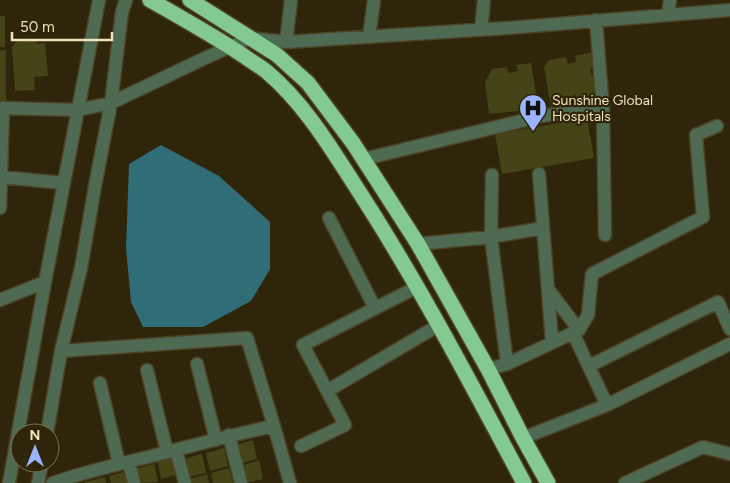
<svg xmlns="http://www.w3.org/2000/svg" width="730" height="483" font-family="Figtree,sans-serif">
<rect width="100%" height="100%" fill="#2e250b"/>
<path fill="#306d76" d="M161,145l58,31 51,46v47l-19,32 -48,26h-60l-12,-25 -5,-54 3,-84z"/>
<path fill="#444417" d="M0,16h5v31h-5z
M36,40l1,4 8,-1 3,33 -14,1 1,13 -20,1 -3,-44 5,-6z
M0,50h6v52h-6z
M593,52l3,16 -6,1 2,7 4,1 1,15 -3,8 -12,6 -6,-7 -1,-6 -6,11 -18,3 -7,-40 5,-7 17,-3 2,7 8,-2 -1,-6z
M531,63l5,30 -10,17 -37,4 -4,-32 7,-13 15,-2 1,6 10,-2 -2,-6z
M587,118l7,40 -92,16 -7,-40z
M253,440l4,19 -18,5 -3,-19z
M224,448l4,18 -18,5 -4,-18z
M202,454l4,19 -18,4 -4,-18z
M175,456l4,18 -18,5 -3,-18z
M259,460l4,19 -16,4 -6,-17z
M154,464l4,18 -19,1 -3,-14z
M229,468l4,15h-20l-2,-10z
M127,471l3,12h-19l-2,-7z
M207,474l2,9h-19v-4z
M105,477l1,6h-21v-1z"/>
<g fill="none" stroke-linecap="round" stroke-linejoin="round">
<g stroke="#4d4327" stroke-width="15">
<path id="minor" d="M668,15l2,-15
M596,20l7,90 2,125
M481,30l3,-30
M369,37l5,-37
M286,42l5,-42
M0,108l78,2 33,-7 92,-44 47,-21 36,4 221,-14 223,-18
M364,159l178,-43 14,-2 47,-4
M539,174l13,168
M492,175l-1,62 16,127
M0,177l64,6
M0,208l3,-100
M329,218l46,90
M418,244l73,-7 52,-9
M548,289l31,41
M0,300l45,-18
M573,333l34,72
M61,351l186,-13 27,88 16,57
M197,364l19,76
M589,366l129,-64 12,27
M488,369l19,-5 72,-34 9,-15 4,-41 111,-57 -7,-82 21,-9
M147,370l20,82
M100,383l19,81
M327,391l112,-66
M47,433l14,-82 20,-83 14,-82 16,-83 11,-91 4,-12
M229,435l12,48
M523,438l84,-33 123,-61
M301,446l44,-21 -42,-80 114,-58
M176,450l9,33
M129,462l5,21
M9,483l36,-201 54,-282
M38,483l4,-20
M53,483c33,-12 68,-19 103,-28 39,-10 78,-21 118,-29
M625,483l78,-36 27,7"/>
</g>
<g stroke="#4d4327" stroke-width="18">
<path id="highway" d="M150,0c32,18 64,36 94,56 7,5 15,10 22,15 39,33 65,77 92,119 61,94 113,194 166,293
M190,0l87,55 31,28 45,60 65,101 70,125 35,69 25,45"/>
</g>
<use href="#minor" stroke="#4f6a53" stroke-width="12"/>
<use href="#highway" stroke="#84c991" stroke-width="15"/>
</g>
<defs>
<g id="hospital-pin" transform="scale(1.4375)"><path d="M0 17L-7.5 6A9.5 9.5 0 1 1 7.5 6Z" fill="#9bb4fd" stroke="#2e250b"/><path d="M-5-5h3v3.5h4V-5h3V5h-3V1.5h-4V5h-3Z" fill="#111"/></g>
</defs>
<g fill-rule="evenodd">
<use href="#hospital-pin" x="533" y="108"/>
</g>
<g text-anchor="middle" stroke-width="4.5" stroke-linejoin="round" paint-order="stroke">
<g font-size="14" fill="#f1e2bc" stroke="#2e250b" text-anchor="start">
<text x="552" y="105">Sunshine Global<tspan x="552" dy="16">Hospitals</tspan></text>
</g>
</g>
<g transform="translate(35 448)"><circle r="24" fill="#2e250b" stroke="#7c7152"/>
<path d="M0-4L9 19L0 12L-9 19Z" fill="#9bb4fd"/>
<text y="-8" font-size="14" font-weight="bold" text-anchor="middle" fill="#f1e2bc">N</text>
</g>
<path d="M12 32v8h100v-8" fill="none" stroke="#f1e2bc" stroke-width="2.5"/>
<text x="20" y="32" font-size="15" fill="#f1e2bc" stroke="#2e250b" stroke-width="4" paint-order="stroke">50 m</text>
</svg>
